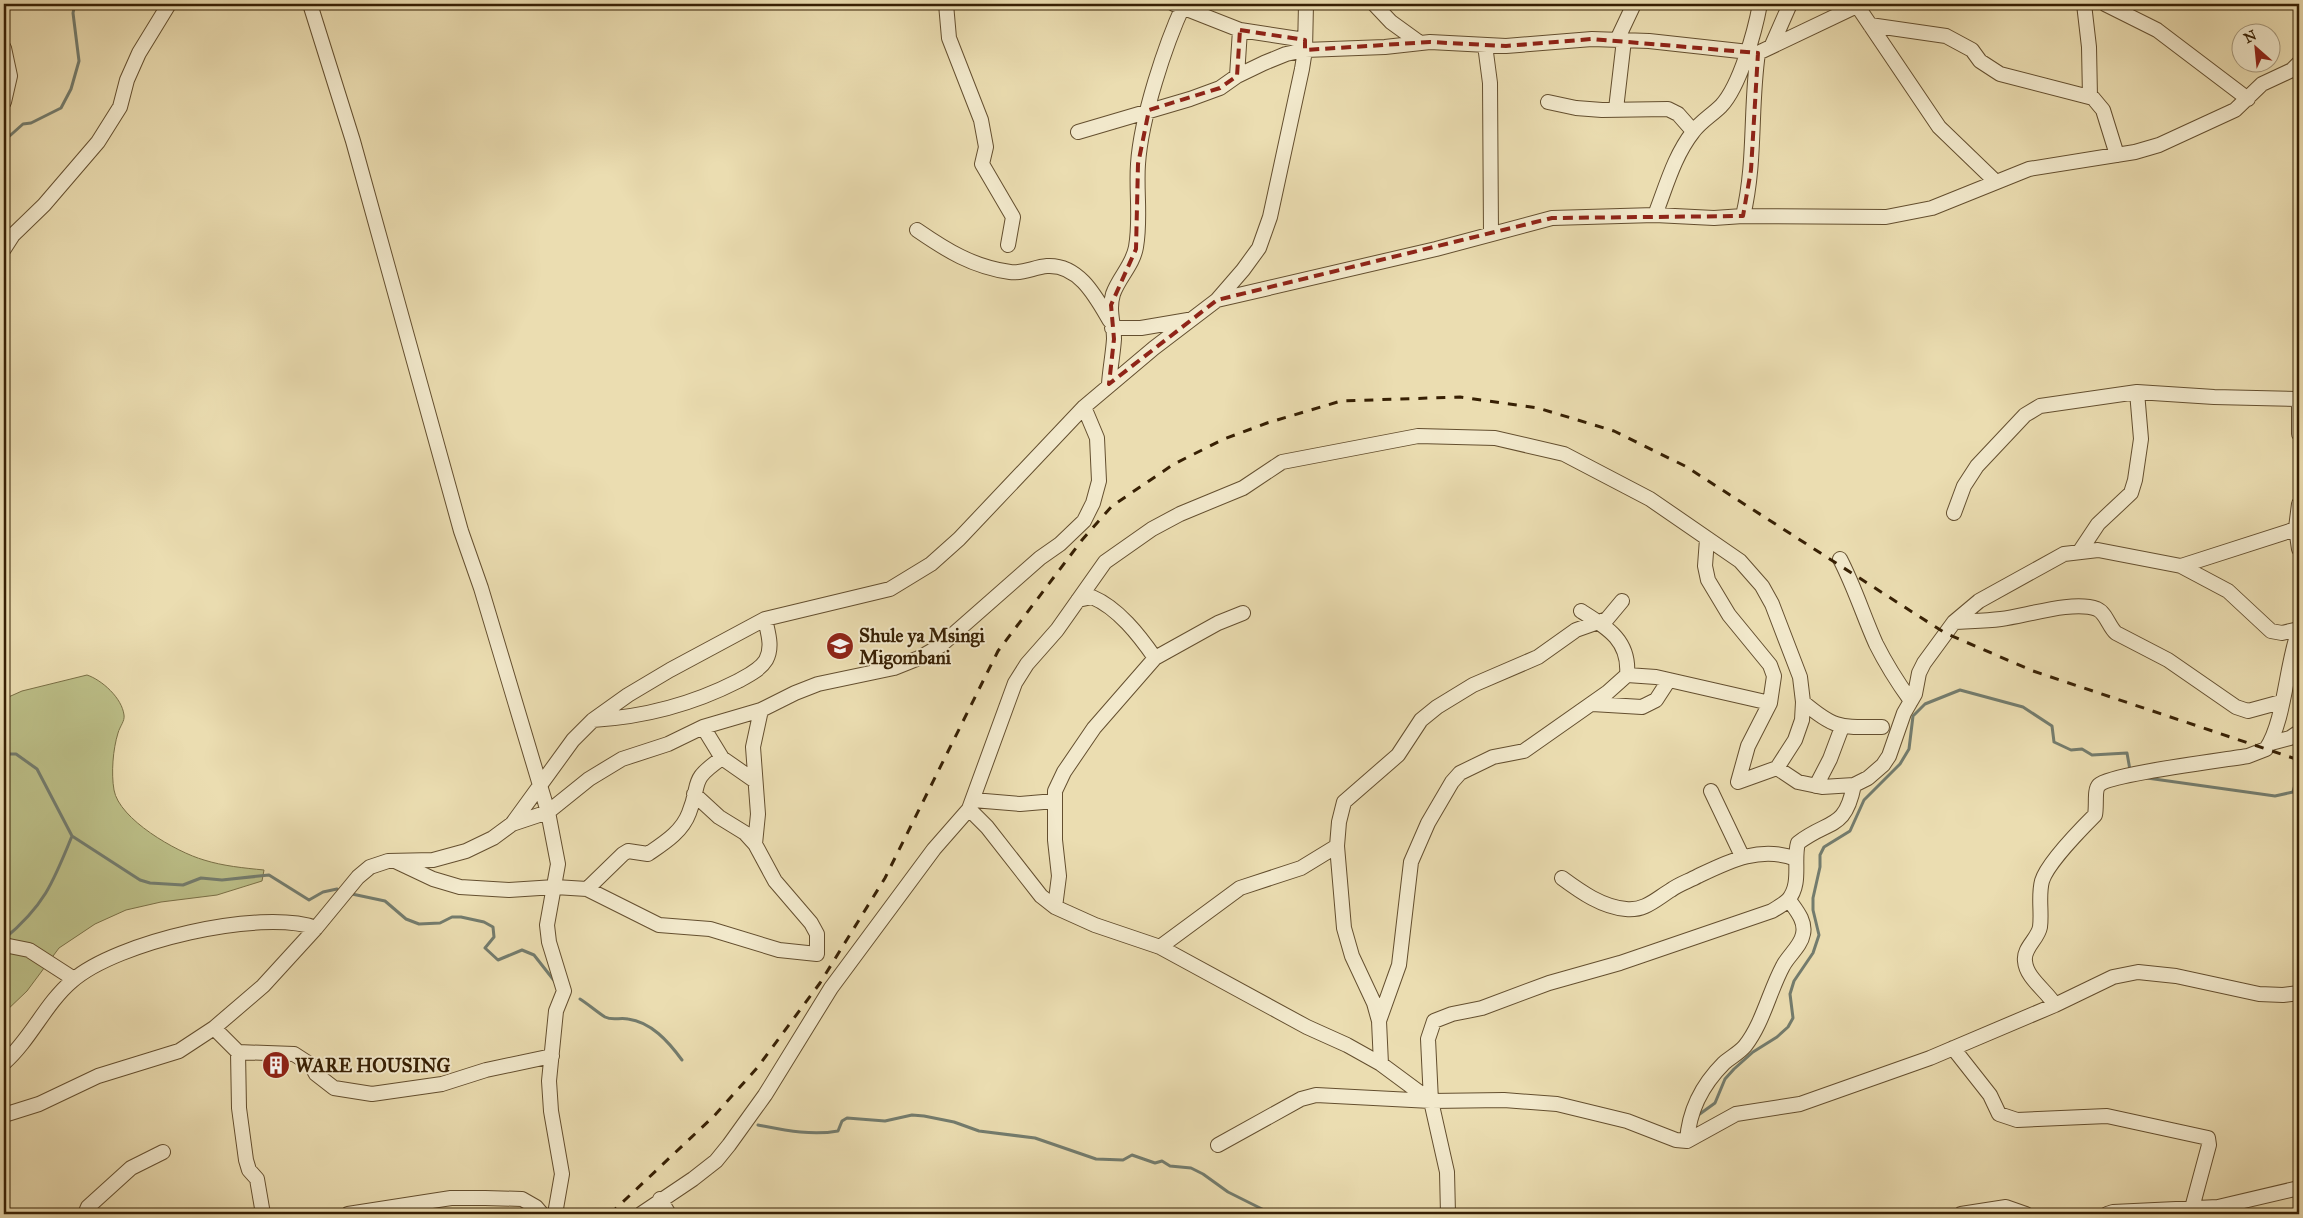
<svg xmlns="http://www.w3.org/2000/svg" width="2303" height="1218" font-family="'IM FELL Great Primer',serif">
<rect width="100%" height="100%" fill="#ebddb1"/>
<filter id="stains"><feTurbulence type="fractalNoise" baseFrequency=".004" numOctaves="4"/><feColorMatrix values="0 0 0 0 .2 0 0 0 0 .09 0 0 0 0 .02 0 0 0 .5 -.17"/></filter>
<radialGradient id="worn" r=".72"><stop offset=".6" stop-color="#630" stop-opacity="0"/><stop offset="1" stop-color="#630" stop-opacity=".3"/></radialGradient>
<path fill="#bcbf88" stroke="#7a7046" d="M87,675c15,5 35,23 37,40 1,6 -4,11 -6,18 -5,16 -7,40 -4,57 5,29 62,62 90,70 19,6 40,8 60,10l-2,11 -45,14 -56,7 -35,8 -31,14 -36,24 -32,43 -23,22v-314l18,-8z"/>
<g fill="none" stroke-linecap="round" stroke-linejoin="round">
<path stroke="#737c6e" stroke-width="3" d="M4,141l19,-17 8,-1 30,-15 10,-19 8,-28 -6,-48 2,-9
M4,754h12l21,15 35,67 68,44 10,3 33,2 18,-7 21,2 47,-5 40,25 14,-8 14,-3
M2147,778l128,18 18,-4 6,-22
M352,894l33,7 21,18 13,5 21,-1 12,-6h9l23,5 9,5 1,10 -9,11 13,12 24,-10 12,5 22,28
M4,939c40,-33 49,-56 68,-103
M580,999c8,5 17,13 25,18 8,4 15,0 23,2 23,3 40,22 54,41
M1697,1116l18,-13 10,-24 9,-10 19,-17 24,-15 11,-10 5,-9 -3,-24 4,-13 19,-28 6,-18 -6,-25v-12l7,-31v-12l4,-8 26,-16 14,-31 36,-36 9,-15 4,-33 12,-12 35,-14 63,17 29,19 2,16 17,8 11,-1 10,6 35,-2 3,17
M758,1125c26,5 53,11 80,6l4,-10 5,-3 38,3 27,-6 12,1 30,6 25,9 56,7 61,21 27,1 9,-5 23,8 7,-2 8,5 21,2 12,6 25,18 34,17 6,5"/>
<g stroke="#644f2f" stroke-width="16">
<path id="minor" d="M310,4l43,137 108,390 20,57 67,224 10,52 -11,61 2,17 15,49 -8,20 -7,70 2,30 11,63 -7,40
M946,4l3,34 32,82 5,27 -4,17 31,53 -5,28
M1174,4l66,26 65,10
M1374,4l17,18 29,21
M1856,4l83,123 56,54
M2084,4l5,43 1,50
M2105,4l52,26 91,69
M1870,25l76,11 26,14 8,11 20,13 93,24 10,12 14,45
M1617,40l17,-36
M1485,45l5,38 1,151
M1772,45l18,-41
M4,48l6,28 -6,26
M1237,76l3,-46
M1548,102l28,6 26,2 66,-1 10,5 15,17
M1616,109l8,-69
M1078,132l112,-33 30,-11 17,-12 27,-13 22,-9 19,-4 80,-3 45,-5 76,4 86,-7 57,2 109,12 103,-49
M1655,215c11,-28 19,-59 38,-83 7,-10 19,-17 28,-26 19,-20 34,-75 39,-102
M1743,216c13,-54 7,-109 15,-163
M917,230c29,20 56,37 93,42 13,2 24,-5 37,-6 32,-2 49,31 63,55
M4,249l9,-14 31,-30 54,-63 22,-35 7,-27 12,-27 30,-49
M1217,300l219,-51 116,-31 103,-3 59,3 29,-2 143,1 46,-9 97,-39 106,-17 24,-7 76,-35 27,-26 30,-14 7,-7
M1112,328h29l47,-8
M1109,384c1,-15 4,-30 5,-45 0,-16 -6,-28 -1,-45 6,-17 20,-29 23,-47 5,-28 0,-56 2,-83 3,-46 27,-119 46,-160
M2299,396v38
M2299,504l-3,24 3,21
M1954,513l10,-27 13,-20 48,-51 15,-9 97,-14 77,5 84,2
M1707,539l-2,27 3,14 21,35 41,50 4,11 -4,27 -22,43 -10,36
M2080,551l18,-27 33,-31 4,-13 6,-41 -4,-47
M1840,559c15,29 23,56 36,85 10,20 22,39 35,57
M2181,566l118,-38
M1078,600l14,-3c26,11 47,38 63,61
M1954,622c15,-1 31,-1 47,-3 25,-3 72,-19 96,-10 9,4 12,18 19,24l52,27 68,47 12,4 33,-9
M1627,675l29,2 114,26
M1803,702c33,28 38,25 79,25
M1592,704l50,3 14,-7 13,-20
M593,720c51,-3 100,-16 145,-39 9,-5 22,-11 28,-21 7,-13 2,-27 -1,-41
M703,727l19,31 33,23
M2271,743l19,-5 9,-6
M1738,782l39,-14 21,14 24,5 32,-2 14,-7 15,-13 6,-9 15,-43 11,-19 4,-21 5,-10 30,-41 25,-21 85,-47 34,-4 83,16 47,25 43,40 11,2 17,-4
M1816,786l14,-27 12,-32
M1711,791l31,65
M973,800l47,4 35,-3
M969,809l18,18 54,69 14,11 40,18 65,22 147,80 40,18 34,19 50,37 16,71 1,42
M512,824l36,-12 41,-33 33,-20 46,-15 35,-17 58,-17 34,-17 23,-9 76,-16 25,-10 21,-12 100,-88 20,-14 24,-23 9,-18 6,-22 -2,-43 -13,-31
M755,844l3,-30 -5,-67 8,-37
M397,862l36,17 27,8 49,3 46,-3 32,2 72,36 51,4 69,21 38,4v-20l-6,-11 -36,-42 -20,-37 -10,-11 -26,-16 -25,-23
M1562,878c19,14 40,29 64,31 19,2 30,-10 45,-19 8,-6 18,-9 27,-14 31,-15 63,-31 98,-17
M587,889l36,-35 5,-3 20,3c16,-11 34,-22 41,-41 13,-32 -1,-31 33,-55
M1055,907l4,-31 -4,-36v-49l9,-19 30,-44 61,-70 63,-35 25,-10
M4,945l25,5 45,29
M1160,947l80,-59 61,-20 36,-22
M2055,1005c-8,-14 -29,-27 -30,-44 -2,-13 13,-22 15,-34 2,-15 -2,-31 2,-46 5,-17 40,-53 53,-66 2,-10 -1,-25 4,-30 11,-11 126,-25 149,-29l18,-7c19,-28 20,-85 33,-119
M1379,1021l20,-56 12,-103 17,-39 24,-41 8,-9 33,-16 31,-6 84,-59 19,-17c3,-34 -19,-47 -46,-64
M214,1028l24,24 56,2 17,11 5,9 18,14 38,6 70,-10 44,-14 66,-14
M1953,1048l37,47 9,19 18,6 90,-4 101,22 1,7 -17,63
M238,1052l1,56 7,52 3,10 8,9 6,35
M4,1063c27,-24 41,-59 68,-82 44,-39 189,-73 244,-53
M1381,1064l-2,-43 -5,-18 -22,-47 -8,-28 -7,-82 2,-24 5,-20 54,-47 23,-35 16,-13 36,-22 65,-28 38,-27 31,-11 15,-18
M1431,1101l-3,-62 6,-18 18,-7 30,-6 67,-25 71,-20 152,-52c5,-3 12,-7 16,-11 14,-16 5,-40 10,-57 31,-24 47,-12 56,-58
M4,1115l35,-11 59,-28 81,-25 35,-23 49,-42 53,-58 42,-51 12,-10 18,-6 45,-1 33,-9 27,-13 19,-14 61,-84 20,-20 35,-25 42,-25 95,-51 125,-30 41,-25 28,-25 125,-132 70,-59 63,-48 26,-30 16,-22 11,-31 32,-148 3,-19 1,-46
M1687,1141c2,-31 15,-56 37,-78 7,-6 15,-10 21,-17 18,-23 24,-54 38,-80 5,-10 18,-20 20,-32 3,-13 -7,-24 -14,-34
M1218,1145l83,-46 15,-4 115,6 73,-1 53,4 70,17 49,19 11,1 49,-27 64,-10 130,-46 125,-53 58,-28 25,-5 38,4 83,18 24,1 16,-2
M660,1199l9,15
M85,1214l3,-7 43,-39 32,-16
M348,1214l103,-16h34l37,1 14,8 6,7
M641,1214l52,-35 23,-18 13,-16 36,-50 66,-107 103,-139 35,-40 46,-126 12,-19 30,-34 48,-68 47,-33 28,-15 63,-26 39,-26 136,-26 77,2 69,16 86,45 90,62 22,25 10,18 28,73 3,25 -1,18 -7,20 -18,28
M1961,1214l45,-7 20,7
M2107,1214l6,-2 105,-5 81,-19"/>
</g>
<use href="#minor" stroke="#f2e9cc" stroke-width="14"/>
<path stroke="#372004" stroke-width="3" stroke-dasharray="9 9" stroke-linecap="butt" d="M610,1214l104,-98 43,-48 63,-85 65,-105 113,-227 84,-111 30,-34 62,-42 50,-25 43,-16 74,-22 119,-4 78,11 76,23 71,35 260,167 88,38 266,89"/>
</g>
<path fill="none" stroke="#8f2418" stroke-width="4" stroke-dasharray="10 6" stroke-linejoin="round" d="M1240,30l65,10v10l125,-8 76,4 86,-7 166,14 -7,117 -8,46 -191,2 -335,82 -108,84 5,-45 -3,-34 25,-56 2,-85 11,-54 71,-22 17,-12z"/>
<defs>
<g id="school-disc" transform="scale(1.4375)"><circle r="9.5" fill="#8f2418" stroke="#f2e9cc"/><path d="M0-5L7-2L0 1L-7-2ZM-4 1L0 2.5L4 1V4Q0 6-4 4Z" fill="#fff"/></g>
<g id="building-disc" transform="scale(1.4375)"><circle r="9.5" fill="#8f2418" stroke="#f2e9cc"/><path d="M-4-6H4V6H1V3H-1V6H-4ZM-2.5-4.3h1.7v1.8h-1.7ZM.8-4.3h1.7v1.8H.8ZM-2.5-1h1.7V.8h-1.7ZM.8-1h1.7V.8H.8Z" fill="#fff"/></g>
</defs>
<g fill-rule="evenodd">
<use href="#school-disc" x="840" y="646"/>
<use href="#building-disc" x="276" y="1065"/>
</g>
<g text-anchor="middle" stroke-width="4" stroke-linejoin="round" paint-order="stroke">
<g font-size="19" font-weight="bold" fill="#372004" stroke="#f2e9cc" text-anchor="start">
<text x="859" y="642">Shule ya Msingi<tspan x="859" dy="22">Migombani</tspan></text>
<text x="295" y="1072">WARE HOUSING</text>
</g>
</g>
<rect width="2303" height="1218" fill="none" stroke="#ebddb1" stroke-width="20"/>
<rect x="5" y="5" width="2293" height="1208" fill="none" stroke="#372004" stroke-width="2.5"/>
<rect x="10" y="10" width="2283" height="1198" fill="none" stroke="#372004"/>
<g transform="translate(2256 48) rotate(333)"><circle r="24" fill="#f2e9cc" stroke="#a7997c"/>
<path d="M0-4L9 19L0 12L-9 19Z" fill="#8f2418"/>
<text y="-8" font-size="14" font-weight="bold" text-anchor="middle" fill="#372004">N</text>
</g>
<rect width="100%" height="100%" filter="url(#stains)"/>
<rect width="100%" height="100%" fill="url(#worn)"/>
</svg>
